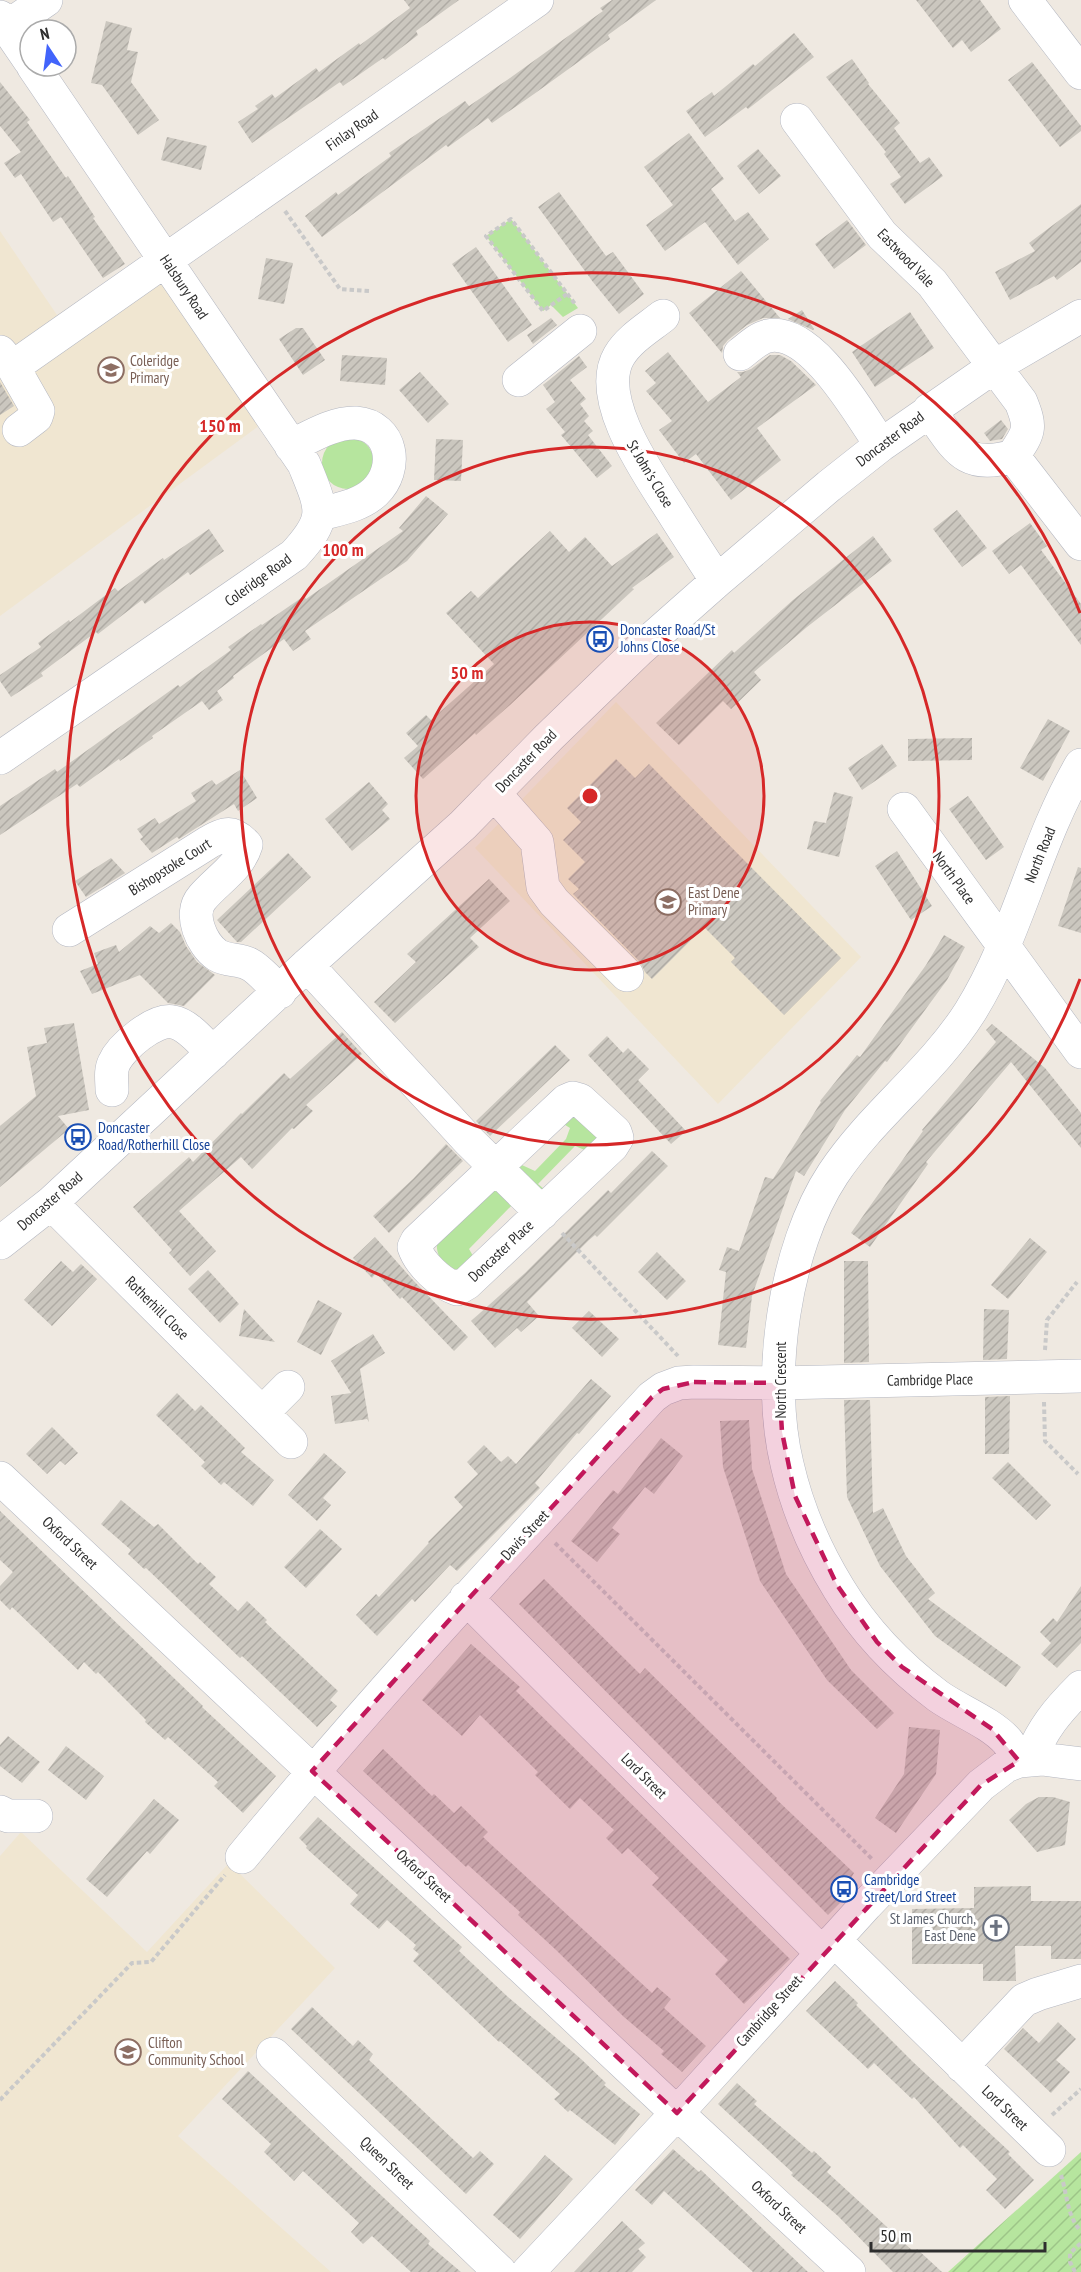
<svg xmlns="http://www.w3.org/2000/svg" width="1081" height="2272" font-family="'PT Sans Narrow',sans-serif">
<defs>
<pattern id="garden-furrows" width="10" height="10" patternUnits="userSpaceOnUse" patternTransform="scale(1.5)"><rect width="10" height="10" fill="#b6e59e"/><path d="M-1 1l2-2M0 10L10 0M9 11l2-2" fill="none" stroke="#9dc588"/></pattern>
<pattern id="building-hatch" width="6" height="6" patternUnits="userSpaceOnUse" patternTransform="scale(1.5)"><rect width="6" height="6" fill="#cbc7bf"/><path d="M-1 1l2-2M0 6l6-6M5 7l2-2" fill="none" stroke="#afaba4"/></pattern>
</defs>
<rect width="100%" height="100%" fill="#efe9e1"/>
<path fill="#f0e6d1" d="M0,231l57,84 90,-58 113,168 -260,191z
M616,702l245,255 -143,147 -243,-256z
M21,1832l126,120 82,-89 106,105 -157,168 153,136h-331v-416z"/>
<path fill="#b6e59e" d="M511,219l67,89 -15,9 -12,-12 -8,6 -57,-75z
M322 463a26 26 0 1 1 52 0a26 26 0 1 1-52 0Z
M567,1112l34,20 -9,21 -17,-7 -37,38 12,10 -5,3 -32,-36 22,10 31,-32 4,-11 -13,-8z
M493,1181l22,21 -46,47 7,12c-10,6 -20,13 -30,4 -6,-4 -10,-14 -9,-21 4,-15 43,-50 56,-63z"/>
<path fill="url(#garden-furrows)" d="M1081,2152v120h-133z"/>
<path fill="url(#building-hatch)" d="M404,0h55l-43,31 2,4 -33,25 -2,-2 -40,28 -3,-4 -88,61 -14,-21 20,-13 -3,-3 17,-12 3,4 41,-30 3,4 40,-29 1,2 50,-37z
M612,0h44l-48,35 2,4 -76,55 -42,29 -4,-5 -40,29 -2,-2 -124,92 -17,-21 31,-24 2,3 53,-39 -2,-3 76,-52 4,5 41,-28 93,-67 -3,-3z
M916,0h64l21,29 -30,23 -9,-12 -9,8z
M106,21l26,7 -5,22 11,2 -7,30 28,38 -21,15 -36,-50 -11,-2z
M794,33l20,24 -66,52 -2,-2 -41,30 -19,-26 26,-19 2,4 39,-32 2,2z
M852,59l17,24 -1,1 32,39 -6,5 26,35 9,-6 14,19 -38,28 -15,-20 11,-7 -17,-23 2,-2 -60,-75z
M1032,62l49,64v5l-21,16 -52,-67z
M0,82l30,38 -3,2 39,56 2,-2 27,41 -2,1 32,46 -22,14 -42,-61 -8,5 -32,-48 -6,4 -11,-15 17,-11 -21,-26z
M689,133l35,46 -13,10 24,32 13,-9 21,27 -31,26 -33,-43 -40,29 -19,-26 27,-20 -29,-38z
M167,137l40,9 -6,24 -40,-10z
M758,149l23,27 -22,18 -22,-28z
M559,192l47,64 7,-4 31,42 -25,20 -26,-32 -55,-75z
M1081,204v58l-24,18 -3,-4 -44,24 -15,-28 40,-21 -6,-8z
M847,220l19,25 -32,24 -19,-25z
M476,247l56,78 -24,17 -56,-78z
M266,258l27,5 -9,41 -26,-5z
M741,271l39,47h-17l-16,7 -19,15 -5,6 -1,7 -33,-40z
M802,310l12,19 -1,1 -25,-11z
M910,312l24,36 -59,39 -23,-35z
M551,318l6,7 -24,19 -6,-9z
M296,328h7l22,32 -22,15 -24,-36z
M668,352l40,50 33,-25 -4,-5h6l8,-3 19,-14h10l11,6 25,24 -59,43 24,32 -50,40 -35,-46 -12,9 -25,-33 13,-9 -26,-30 10,-8 -11,-12z
M342,355l45,3 -2,27 -45,-4z
M579,356l8,11 -17,13 16,19 -6,5 9,12 -5,5 9,10 -5,4 24,31 -15,12 -36,-43 4,-3 -19,-23 9,-7 -12,-17z
M420,372l29,32 -21,19 -29,-33z
M0,382l14,24 -14,9z
M1001,420l7,9 -6,10 -12,2 -6,-8z
M436,439l27,1 -2,41 -27,-1z
M426,496l22,18 -41,47 -102,70 6,8 -18,12 -9,-12 -51,37 1,2 -17,13 6,9 -14,10 -7,-9 -50,35 1,2 -33,23 -1,-2 -39,28 -3,-3 -77,51v-29l55,-37 2,3 121,-87 2,2 51,-37 -3,-3 33,-23 1,1 42,-29 2,3 97,-68 -4,-3z
M957,510l30,38 -25,19 -29,-38z
M1030,523l17,23 -6,4 40,54v41l-60,-80 -12,9 -17,-23z
M209,529l15,22 -34,24 -2,-3 -43,32 -3,-4 -44,34 -2,-2 -55,41 2,3 -32,21 -11,-16v-6l41,-28 -3,-4 31,-23 1,2 45,-34 3,3 45,-33 1,2z
M550,531l19,21 16,-15 27,29 45,-33 17,24 -42,31 2,1 -124,116 -34,30 -1,-2 -52,46 -19,-21 14,-12 -12,-13 20,-18 5,5 63,-56 -48,-51 25,-22 7,7z
M873,536l19,25 -85,66 -53,45 7,8 -30,29 -8,-8 -44,44 -23,-22 76,-73 2,3 59,-53z
M1048,719l22,12 -27,50 -23,-13z
M972,738v22l-64,1v-22z
M882,744l15,22 -35,24 -14,-22z
M616,759l19,19 14,-14 192,194 -57,57 -53,-53 4,-4 -31,-31 -52,52 -7,-7 -5,-10 -67,-68 6,-5 -11,-10 17,-17 -22,-22 18,-18 -14,-14z
M240,770l17,28 -19,13 -4,-7 -55,35 -2,-2 -25,16 -12,-14 3,-2 -6,-8 18,-11 4,6 37,-23 -5,-8 21,-13 4,5z
M369,782l19,22 -6,6 8,9 -38,32 -27,-32z
M834,792l19,5 -14,60 -32,-8 7,-28 12,2z
M968,796l36,51 -18,13 -37,-51z
M897,851l35,55 -21,14 -36,-54z
M288,853l23,24 -70,65h-4l-20,-22z
M111,858l14,15 -39,24 -11,-16z
M1078,867l3,1v65l-23,-7z
M489,879l21,22 -40,37 9,9 -84,76 -21,-21 42,-40 -9,-8z
M171,923l9,9 6,14 11,16 18,13 -31,31 -16,-3 -28,-28 -48,19 -12,-23 18,-7 -4,-11 22,-8 3,7 31,-26 9,7z
M944,935l21,12 -18,33 -60,82 -2,-1 -40,49 -41,66 -8,-5 -44,125 -6,52 -28,-3 8,-73 -7,-2 8,-23 12,4 26,-74 8,2 48,-77 -1,-1 37,-46 3,2 66,-92z
M74,1023l15,87 -31,6 11,13 -69,58v-61l36,-30 -9,-49 20,-4 -3,-15z
M992,1024l53,44 36,45v35l-70,-86 -85,100 2,2 -58,83 -19,-14 72,-102 -1,-1 74,-88 -10,-12z
M342,1032l20,22 -56,51 7,6 -19,18 -2,-1 -40,41 -11,-12 -62,54 37,40 -26,25 -21,-23 3,-3 -39,-43 56,-50 4,5 48,-49 1,1 42,-41 6,6z
M607,1036l16,17 5,-5 21,21 -11,11 48,51 -15,13 -83,-89z
M555,1045l15,15 -80,76 -14,-15z
M446,1144l17,17 -74,72 -16,-17 40,-37z
M652,1151l16,15 -71,71 -2,-2 -6,5 -62,62 12,14 -18,16 -4,-4 -22,20 -24,-27 54,-48 83,-83 3,3z
M375,1237l37,42 56,58 -14,14 -52,-54 -2,2 -24,-26 -4,5 -19,-20z
M1030,1238l17,14 -39,47 -17,-14z
M657,1252l29,29 -19,19 -29,-28z
M61,1261l12,11 8,-8 16,15 -45,47 -28,-26z
M844,1261h24l1,101 -25,1z
M208,1270l31,34 -19,19 -32,-34z
M318,1300l24,13 -21,42 -24,-13z
M244,1309l31,33 -36,-6z
M984,1309l25,1 -2,49 -24,1z
M589,1311l30,28 -17,18 -30,-29z
M373,1334l12,19 -25,16 9,53 -2,-3 -32,5 -4,-28 20,-3 -20,-32z
M591,1379l20,17 -32,38 -2,-1 -42,50 5,5 -83,83 -7,-6 -35,37 -3,-3 -35,37 -21,-21 20,-21 3,3 50,-54 -1,-1 35,-35 -9,-10 24,-23 -11,-12 17,-17 17,17 7,-6 8,8z
M177,1393l18,18 6,-6 44,43 -4,4 33,28 -21,26 -29,-24 -3,3 -20,-19 4,-4 -49,-47z
M1010,1396l-1,58h-24v-57z
M844,1400h26l3,113 10,-5 23,48 29,37 -7,6 93,68 -15,20 -71,-51 -55,-70 -33,-69z
M749,1420l3,49 34,105 65,96 43,43 -17,16 -50,-49 -67,-99 -37,-114 -3,-46z
M52,1427l26,26 -13,12 -5,-4 -13,13 -21,-20z
M661,1438l22,18 -29,38 -9,-7 -33,41 8,6 -23,28 -26,-21 42,-51 5,4z
M324,1453l22,19 -23,26 8,7 -14,16 -29,-26z
M1008,1462l43,43 -15,15 -44,-42z
M121,1500l33,27 4,-3 40,40 2,-2 16,15 -7,7 29,27 9,-10 20,19 -2,2 73,69 -8,9 7,6 -20,21 -75,-71 -2,2 -94,-90 -2,1 -16,-15 3,-4 -30,-26z
M0,1511l203,195 -1,1 74,69 -33,37 -29,-27 4,-4 -50,-45 -3,3 -20,-18 1,-2 -48,-48 -2,2 -12,-12 -6,8 -66,-63 -2,3 -10,-10v-14l13,-14 -13,-12z
M320,1529l22,20 -36,39 -22,-21z
M544,1579l96,95 5,-6 132,130 -1,1 78,74 -3,5 7,7 -30,30 -309,-311z
M1081,1586v57l-24,25 -16,-14 10,-11 -11,-11 13,-14 4,4z
M471,1644l49,43 -4,4 274,268 -46,45 -29,-30 13,-14 -76,-75 7,-7 -31,-30 -6,6 -16,-16 8,-8 -34,-32 -10,11 -35,-34 3,-3 -58,-57 -18,21 -40,-36z
M909,1727l31,3 -4,44 -40,59 -21,-15 29,-44z
M8,1736l32,26 -18,21 -22,-17v-21z
M66,1746l38,30 -18,24 -38,-30z
M383,1749l49,47 2,-2 20,19 7,-7 27,26 -5,5 169,156 5,-6 14,12 -7,9 42,38 -24,26 -21,-18 3,-3 -40,-34 -69,-68 -37,-34 2,-3 -52,-47 -2,2 -103,-96z
M1039,1797h14l17,5 -5,43 -28,7 -28,-32 17,-16z
M154,1799l25,21 -29,34 -3,-3 -40,46 -21,-18z
M318,1817l144,130 -3,4 49,46 73,62 25,24 -2,2 36,29 -25,31 -45,-35 -2,2 -14,-13 6,-5 -60,-53 -1,1 -86,-81 6,-7 -6,-5 3,-4 -29,-25 -8,9 -29,-25 8,-9 -52,-47 1,-2 -8,-8z
M1031,1886v15h50v58h-30v-13h-36l1,35h-33v-17h-71v-55l62,-1v-21z
M835,1981l23,22 -2,2 57,57 97,90 -2,2 26,26 -29,29 -19,-19 11,-11 -34,-34 -3,3 -46,-51 -2,2 -38,-36 -6,6 -62,-58z
M312,2007l41,39 5,-6 15,14 -4,6 104,98 7,-7 14,13 -28,30 -175,-165z
M1058,2022l18,17 -20,21 14,12 -19,21 -47,-44 19,-21 16,15z
M248,2071l182,170 -2,3 33,28h-50l-39,-36 -9,8 -12,-12 8,-9 -56,-52 -9,10 -30,-29 7,-8 -49,-45z
M737,2083l20,18 -3,3 58,49 2,-2 17,16 -4,5 60,55 27,25 3,-3 25,23h-49l-55,-56 -47,-41 2,-2 -75,-69z
M673,2149l26,23 2,-2 107,102h-55l-89,-81 -12,14 -17,-15z
M545,2155l28,24 -53,60 -27,-24z
M622,2221l23,22 -7,6 8,8 -14,15h-58z"/>
<g fill="none" stroke-linecap="round" stroke-linejoin="round">
<g stroke="#b4b7c1" stroke-width="34">
<path id="minor" d="M1025,0l56,73
M0,17l30,44
M7,27l39,-27
M797,120l85,115 50,48 89,119c11,27 8,30 -8,54 -50,15 -57,-9 -84,-46
M663,316c-15,12 -34,23 -44,40 -25,43 31,120 53,155 15,24 30,47 45,70
M0,352l13,15 25,44 -2,6 -17,13
M740,354c8,-6 18,-16 28,-18 44,-9 92,79 113,109
M13,367l524,-367
M519,380l61,-49
M291,446c19,-9 43,-24 65,-23 37,3 43,46 19,69 -15,14 -36,17 -55,22
M1013,456l68,88
M0,758l294,-203c35,-38 28,-46 10,-91l-271,-398
M494,793l43,49 6,45 11,15 73,73
M904,809l177,243
M69,930l140,-88c17,-9 23,-12 37,3 -7,23 -29,35 -44,53 -14,16 0,47 15,57 10,6 22,4 32,9 9,4 23,20 31,28
M307,965l162,176 73,72
M112,1090c0,-9 -2,-19 2,-27 7,-16 41,-45 59,-41 16,3 29,21 40,31
M573,1098l7,2 35,32 2,6 -5,8 -145,137 -10,6c-17,-6 -37,-25 -43,-42l3,-6 149,-140z
M51,1203l240,239
M0,1243l51,-40 256,-238 156,-140 86,-88 90,-87 78,-69 112,-95 52,-41 114,-79 86,-50
M263,1412l25,-25
M0,1478l677,635 172,159
M466,1598l356,355
M1030,1760c12,-31 27,-49 51,-73
M1019,1761c-4,-6 -7,-14 -12,-20 -17,-19 -48,-30 -69,-45 -40,-30 -73,-64 -99,-107 -24,-39 -42,-81 -52,-125 -21,-86 -3,-216 46,-290 39,-59 99,-102 137,-162 48,-77 65,-169 111,-247
M0,1812l8,4h28
M242,1857c131,-159 271,-309 410,-460l11,-8 16,-6 15,-1 85,1 302,-7
M834,1940l215,210
M273,2054l227,218
M962,2066l62,-66 14,-6 43,-13
M528,2272l149,-159 189,-208 115,-120 25,-19 13,-5 23,-2 39,5"/>
</g>
<path stroke="#c9c9c9" stroke-width="4" stroke-dasharray="4.5 3" stroke-linecap="butt" d="M285,211l55,78 29,2
M567,294l-24,17 -57,-75 25,-17 64,85
M562,1233l116,123
M1045,1350l2,-30 30,-38
M1044,1402l1,39 33,33
M555,1543l318,317
M0,2100l132,-137 19,-1 74,-87
M1052,2115l29,-26
M1061,2175c6,18 6,42 20,56
M1075,2272l-5,-10v-9l11,-10"/>
<use href="#minor" stroke="#fff" stroke-width="33"/>
</g>
<path fill="#c2185b" fill-opacity="0.2" stroke="#c2185b" stroke-width="4.5" stroke-dasharray="12 8" stroke-linejoin="round" d="M694,1382l85,1 3,49 13,64 42,89 40,57 25,25 90,62 27,32 -38,24 -304,328 -365,-342 340,-374 11,-8z"/>
<circle cx="590" cy="796" r="174" fill="#d62828" fill-opacity=".12"/>
<g fill="none" stroke="#d62828" stroke-width="3">
<circle cx="590" cy="796" r="174"/>
<circle cx="590" cy="796" r="349"/>
<path d="M1080 979A523 523 0 1 1 1080 613"/>
</g>
<defs>
<g id="school-ring" transform="scale(1.35)"><circle r="9.5" fill="#fff" stroke="#8d6e63" stroke-width="1.5"/><path d="M0-5L7-2L0 1L-7-2ZM-4 1L0 2.5L4 1V4Q0 6-4 4Z" fill="#8d6e63"/></g>
<g id="bus-ring" transform="scale(1.35)"><circle r="9.5" fill="#fff" stroke="#1a4fb4" stroke-width="1.5"/><path d="M-5-6H5V4H4V6H2V4H-2V6H-4V4H-5ZM-3.5-4V0h7V-4ZM-3.5 1.2v1.5H-2V1.2ZM2 1.2v1.5H3.5V1.2Z" fill="#1a4fb4"/></g>
<g id="church-ring" transform="scale(1.35)"><circle r="9.5" fill="#fff" stroke="#6b7280" stroke-width="1.5"/><path d="M-1.2-6h2.4v3.5h3.3v2.4h-3.3V6h-2.4V-.1h-3.3v-2.4h3.3Z" fill="#6b7280"/></g>
</defs>
<g fill-rule="evenodd">
<use href="#school-ring" x="111" y="370"/>
<use href="#bus-ring" x="600" y="639"/>
<use href="#school-ring" x="668" y="902"/>
<use href="#bus-ring" x="78" y="1137"/>
<use href="#bus-ring" x="844" y="1889"/>
<use href="#church-ring" x="996" y="1928"/>
<use href="#school-ring" x="128" y="2052"/>
</g>
<g text-anchor="middle" stroke-width="6" stroke-linejoin="round" paint-order="stroke">
<g font-size="15" fill="#2e2e2e" stroke="#fff">
<text transform="translate(352 130) rotate(-35)" y="5">Finlay Road</text>
<text transform="translate(906 258) rotate(46)" y="5">Eastwood Vale</text>
<text transform="translate(184 287) rotate(56)" y="5">Halsbury Road</text>
<text transform="translate(890 439) rotate(-37)" y="5">Doncaster Road</text>
<text transform="translate(650 474) rotate(59)" y="5">St John's Close</text>
<text transform="translate(258 580) rotate(-36)" y="5">Coleridge Road</text>
<text transform="translate(526 761) rotate(-46)" y="5">Doncaster Road</text>
<text transform="translate(1040 855) rotate(-68)" y="5">North Road</text>
<text transform="translate(170 867) rotate(-32)" y="5">Bishopstoke Court</text>
<text transform="translate(954 878) rotate(54)" y="5">North Place</text>
<text transform="translate(50 1201) rotate(-41)" y="5">Doncaster Road</text>
<text transform="translate(501 1251) rotate(-43)" y="5">Doncaster Place</text>
<text transform="translate(157 1308) rotate(45)" y="5">Rotherhill Close</text>
<text transform="translate(781 1380) rotate(-90)" y="5">North Crescent</text>
<text transform="translate(930 1380) rotate(-1)" y="5">Cambridge Place</text>
<text transform="translate(525 1535) rotate(-47)" y="5">Davis Street</text>
<text transform="translate(70 1543) rotate(43)" y="5">Oxford Street</text>
<text transform="translate(644 1776) rotate(45)" y="5">Lord Street</text>
<text transform="translate(424 1876) rotate(43)" y="5">Oxford Street</text>
<text transform="translate(769 2011) rotate(-48)" y="5">Cambridge Street</text>
<text transform="translate(1005 2108) rotate(44)" y="5">Lord Street</text>
<text transform="translate(387 2163) rotate(44)" y="5">Queen Street</text>
<text transform="translate(779 2207) rotate(43)" y="5">Oxford Street</text>
</g>
<g font-size="15" fill="#785e54" stroke="#fff" text-anchor="start">
<text x="130" y="366">Coleridge<tspan x="130" dy="17">Primary</tspan></text>
<text x="688" y="898">East Dene<tspan x="688" dy="17">Primary</tspan></text>
<text x="148" y="2048">Clifton<tspan x="148" dy="17">Community School</tspan></text>
</g>
<g font-size="15" fill="#164399" stroke="#fff" text-anchor="start">
<text x="620" y="635">Doncaster Road/St<tspan x="620" dy="17">Johns Close</tspan></text>
<text x="98" y="1133">Doncaster<tspan x="98" dy="17">Road/Rotherhill Close</tspan></text>
<text x="864" y="1885">Cambridge<tspan x="864" dy="17">Street/Lord Street</tspan></text>
</g>
<g font-size="15" fill="#5b616d" stroke="#fff" text-anchor="end">
<text x="976" y="1924">St James Church,<tspan x="976" dy="17">East Dene</tspan></text>
</g>
</g>
<circle cx="590" cy="796" r="9" fill="#d62828" stroke="#fff" stroke-width="3"/>
<g font-size="18" text-anchor="middle" font-weight="bold" fill="#d62828" stroke="#fff" stroke-width="6" stroke-linejoin="round" paint-order="stroke">
<text x="220" y="432">150 m</text>
<text x="343" y="556">100 m</text>
<text x="467" y="679">50 m</text>
</g>
<g transform="translate(48 48) rotate(347)"><circle r="28" fill="#ffffff" stroke="#ababab" stroke-width="1.5"/>
<path d="M0-4.5L10 22L0 15L-10 22Z" fill="#4264fb"/>
<text y="-9" font-size="16" font-weight="bold" text-anchor="middle" fill="#2e2e2e">N</text>
</g>
<path d="M871 2242v9h174v-9" fill="none" stroke="#2e2e2e" stroke-width="3"/>
<text x="880" y="2242" font-size="18" fill="#2e2e2e" stroke="#ffffff" stroke-width="4.5" paint-order="stroke">50 m</text>
</svg>
